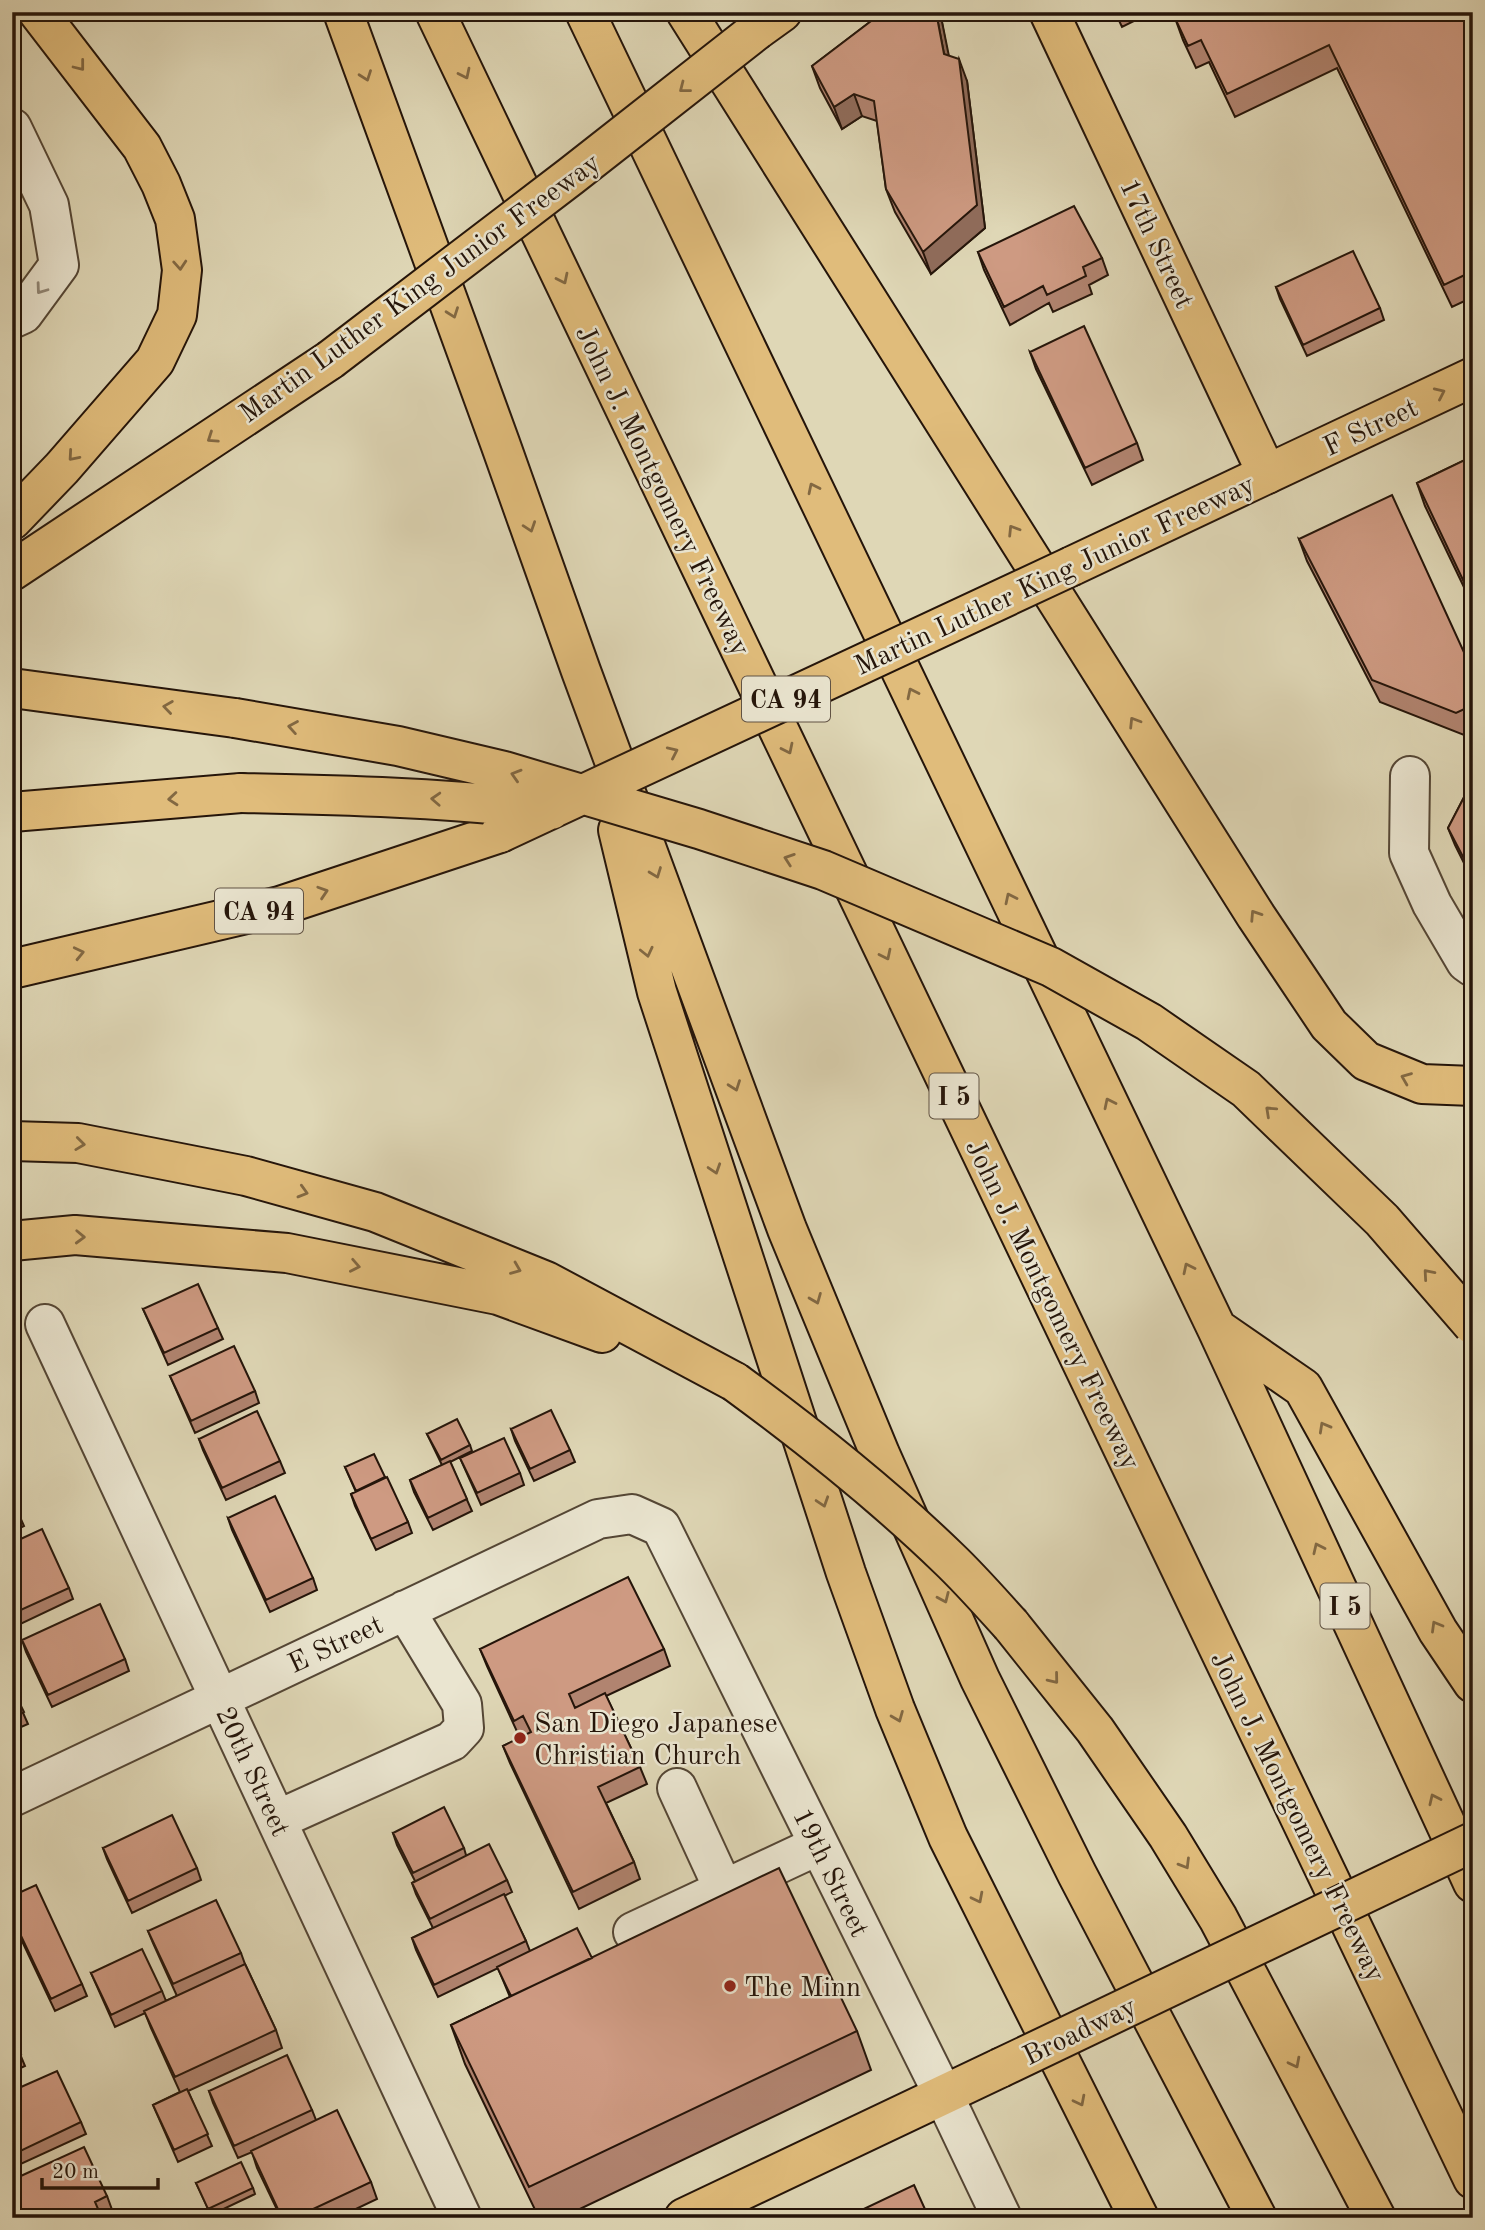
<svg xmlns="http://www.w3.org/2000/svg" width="1485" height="2230" font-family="'Old Standard TT',serif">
<rect width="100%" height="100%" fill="#dfd7b6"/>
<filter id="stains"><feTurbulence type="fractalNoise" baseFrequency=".00286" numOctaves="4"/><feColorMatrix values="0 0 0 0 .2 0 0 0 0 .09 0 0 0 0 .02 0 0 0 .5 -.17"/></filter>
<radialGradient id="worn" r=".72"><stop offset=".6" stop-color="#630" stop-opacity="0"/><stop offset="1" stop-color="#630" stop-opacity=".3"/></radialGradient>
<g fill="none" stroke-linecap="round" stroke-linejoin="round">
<g stroke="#544635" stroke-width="42">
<path id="minor" d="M12,128l37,77 10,60 -36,49 -11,5
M1410,776l-1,77 23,51 34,58 7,5
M45,1324l417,894
M677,1788l47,102
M12,1797l586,-278 34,-5 29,13 282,567 59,124
M277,1820l175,-79 12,-13 -2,-24 -57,-94
M633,1932l186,-87"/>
</g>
<g stroke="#25150a" stroke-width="42">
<path id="major" d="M1049,12l218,462 206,-97
M684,2218l316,-150"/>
</g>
<g stroke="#25150a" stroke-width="42">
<path id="highway" d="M343,12l157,431 81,228 206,558 93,225 100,225 97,195 180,344
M435,12l1038,2167
M585,12l632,1317 256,554
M686,12l570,904 73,109 37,36 56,23 51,2
M757,30l25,-18
M12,520l50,-52 93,-107 22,-46 5,-45 -7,-51 -14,-35 -19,-37 -104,-135
M1072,566l195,-92
M12,571l318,-211
M12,688l223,30
M12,812l229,-19
M618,830l39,162 189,581 49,136 53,128 191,381
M12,969l268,-63 220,-73
M12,1141l66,2 168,33 129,36 171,69 189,101
M12,1241l63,-6 212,18 211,42 104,38
M1219,1330l84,58 135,243 35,52
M1011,1625l84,105 73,106 50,82 158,300"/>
</g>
<use href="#minor" stroke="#eae5d0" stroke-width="38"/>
<use href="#major" stroke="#e0bc7b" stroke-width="38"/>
<use href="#highway" stroke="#e0bc7b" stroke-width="38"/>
<g stroke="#25150a" stroke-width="42" stroke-linecap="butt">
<path id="major-bridge" d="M1000,2068l473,-226"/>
</g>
<g stroke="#25150a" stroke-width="42" stroke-linecap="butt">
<path id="highway-bridge" d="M330,360l241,-184 186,-146
M235,718l163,28 106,25 195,58 124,41 228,97 98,55 97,67 136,131 91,105
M241,793c104,2 206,5 310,17
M500,833l572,-267
M735,1382c75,55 147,112 214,177 22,21 42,44 62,66"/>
</g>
<use href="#major-bridge" stroke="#e0bc7b" stroke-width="38"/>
<use href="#highway-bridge" stroke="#e0bc7b" stroke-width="38"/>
</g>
<path fill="#b18470" stroke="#25150a" stroke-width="2" d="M883,12h57l8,43 19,26 18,147 -54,46 -36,-62 -9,-23 -9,-68 -15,-5 -20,13 -22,-41 -8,-22z
M1115,12h37l-30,15z
M1473,12v285l-21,10 -115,-239 -102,49 -26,-55 -13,6 -13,-28 -8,-22z
M978,252l124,6 6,17 -19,10 3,9 -39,18 -4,-9 -39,22 -26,-55z
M1276,287l104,21 4,12 -77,36 -27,-57z
M1030,352l107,91 6,17 -51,25 -56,-116z
M1473,456v150l-48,-100 -8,-23z
M1299,539l174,133v59l-9,4 -84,-33 -73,-141z
M1473,780v101l-18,-36 -7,-17z
M143,1309l75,19 5,11 -55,26z
M170,1376l85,15 4,12 -64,30z
M511,1429l59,21 5,12 -41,19 -19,-40z
M427,1434l43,11 2,6 -22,11 22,49 -39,19 -19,-38 -4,-12 32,-15z
M199,1439l81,22 5,12 -59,27 -23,-50z
M460,1458l60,15 4,12 -43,20z
M345,1467l40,11 23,44 4,11 -36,17 -21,-44 -4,-12 5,-2z
M12,1499l12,27 -12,6z
M228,1518l85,60 4,12 -47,22 -38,-82z
M12,1543l57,45 4,11 -61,29z
M22,1640l103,19 4,12 -77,36 -26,-55z
M480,1649h184l6,17 -64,30 34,71 7,17 -41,19 28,59 6,17 -61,30 -69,-146 -7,-17 17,-8 -33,-72z
M12,1688l16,36 -16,7z
M393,1833l71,15 2,7 41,25 5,12 -8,4 22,45 4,10 62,7 265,73 14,39 -310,148h-22l-74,-154 -14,-39 59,-28 -12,-29 -60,29 -22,-47 -4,-12 21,-10 -17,-34 -4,-11 3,-2 -18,-36z
M103,1848l94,20 4,12 -69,33 -25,-54z
M12,1896l70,88 5,12 -32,15 -43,-91z
M148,1931l93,22 4,11 31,66 6,18 -94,43 24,55 -34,16 -25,-57 27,-13 -29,-64 -6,-15 -30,14 -24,-54 71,18 4,10 11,-5 -24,-53z
M12,2035l13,31 -13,6z
M12,2091l69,31 5,12 -74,34z
M209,2091l103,19 4,10 55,62 6,17 -40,19h-56l-24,-50 -5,-16 -14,6 -25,-55z
M12,2180l95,16 8,22h-95l-8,-17z
M196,2183l57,5 2,6 -44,21z"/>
<path fill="#906c5b" stroke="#25150a" stroke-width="2" d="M936,12h4l13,64 -9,-22z
M959,59l8,22 18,147 -54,46 -8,-22z
M854,94l8,22 -20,13 -8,-22z"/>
<path fill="#ce9a82" stroke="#25150a" stroke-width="2" d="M883,12h53l8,42 15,5 18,146 -54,47 -37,-63 -12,-88 -20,-7 -20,13 -22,-41z
M1186,12h287v259l-29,14 -115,-240 -102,49 -26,-54 -13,6 -13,-28z
M1074,206l28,52 -19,9 3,9 -39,19 -4,-9 -39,21 -26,-55z
M1353,251l27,57 -77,37 -27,-58z
M1084,326l53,117 -52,25 -55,-116z
M1473,456v145l-56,-118z
M1392,495l81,177v33l-17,8 -84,-33 -73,-141z
M1473,780v96l-25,-48z
M198,1284l20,44 -54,25 -21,-44z
M234,1346l21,45 -64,30 -21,-45z
M551,1410l19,40 -40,19 -19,-40z
M257,1411l23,50 -58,27 -23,-49z
M457,1419l13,26 -29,15 -14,-26z
M504,1438l16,35 -43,20 -17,-35z
M374,1454l11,23 -29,14 -11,-24z
M450,1461l17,38 -39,19 -18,-38z
M387,1477l21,45 -37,17 -20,-45z
M275,1496l38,82 -47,22 -38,-82z
M12,1499l7,16 -7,3z
M42,1529l27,59 -57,26v-71z
M628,1577l36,72 -95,45 6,14 30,-15 35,74 -42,20 36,75 -61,30 -70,-146 28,-14 -8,-16 -9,5 -34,-72z
M100,1604l25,55 -77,36 -26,-55z
M12,1688l12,24 -12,5z
M444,1807l20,41 -51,25 -20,-40z
M172,1815l25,53 -69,33 -25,-53z
M489,1844l18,36 -77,39 -18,-36z
M779,1868l78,163 -328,156 -78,-162z
M36,1885l46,99 -31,15 -39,-82v-21z
M504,1894l22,47 -92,44 -22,-47z
M216,1900l25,53 -68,31 -25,-53z
M577,1928l15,30 -81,38 -14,-29z
M142,1949l20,42 -51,24 -20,-42z
M245,1964l31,66 -101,47 -31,-66z
M12,2035l9,19 -9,4z
M287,2055l25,55 -78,36 -25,-55z
M57,2071l24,51 -69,33v-64z
M187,2089l21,45 -34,16 -21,-45z
M337,2110l34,72 -77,36h-12l-31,-67z
M84,2147l23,49 -12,6 7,16h-80l-10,-21v-17z
M241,2162l12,26 -45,21 -12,-26z
M914,2185l15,33h-79l-1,-2z"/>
<defs><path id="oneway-chevron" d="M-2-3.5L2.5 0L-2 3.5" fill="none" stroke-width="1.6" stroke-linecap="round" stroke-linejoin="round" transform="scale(1.75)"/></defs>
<g stroke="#826842">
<use href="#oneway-chevron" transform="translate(80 66) rotate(52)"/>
<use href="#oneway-chevron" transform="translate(465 74) rotate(64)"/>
<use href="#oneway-chevron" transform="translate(366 76) rotate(70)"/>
<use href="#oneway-chevron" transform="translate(684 88) rotate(142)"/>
<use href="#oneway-chevron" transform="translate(180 265) rotate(86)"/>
<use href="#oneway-chevron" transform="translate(563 279) rotate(64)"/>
<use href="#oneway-chevron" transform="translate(453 313) rotate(70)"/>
<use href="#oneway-chevron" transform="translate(1440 393) rotate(-25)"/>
<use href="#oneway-chevron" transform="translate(212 438) rotate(146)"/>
<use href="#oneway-chevron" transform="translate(73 456) rotate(131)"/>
<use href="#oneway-chevron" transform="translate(813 488) rotate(-116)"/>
<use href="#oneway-chevron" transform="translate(530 527) rotate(71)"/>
<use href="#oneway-chevron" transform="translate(1013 530) rotate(-122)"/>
<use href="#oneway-chevron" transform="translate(912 693) rotate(-116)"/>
<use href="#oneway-chevron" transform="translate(168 707) rotate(-172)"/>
<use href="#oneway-chevron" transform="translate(1134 722) rotate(-122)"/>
<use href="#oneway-chevron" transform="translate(293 727) rotate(-170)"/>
<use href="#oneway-chevron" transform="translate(788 749) rotate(64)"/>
<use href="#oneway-chevron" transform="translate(673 752) rotate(-25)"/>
<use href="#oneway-chevron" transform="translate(516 775) rotate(-163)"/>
<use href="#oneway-chevron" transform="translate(173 799) rotate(175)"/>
<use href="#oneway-chevron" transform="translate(436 799) rotate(-177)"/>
<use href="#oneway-chevron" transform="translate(789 859) rotate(-161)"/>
<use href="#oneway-chevron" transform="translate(656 873) rotate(69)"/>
<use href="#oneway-chevron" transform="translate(323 892) rotate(-18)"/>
<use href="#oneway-chevron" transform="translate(1010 898) rotate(-116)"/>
<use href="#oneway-chevron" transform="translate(1255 915) rotate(-123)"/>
<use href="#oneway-chevron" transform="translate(647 952) rotate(77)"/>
<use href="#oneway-chevron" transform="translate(79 953) rotate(-13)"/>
<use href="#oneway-chevron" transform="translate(886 955) rotate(64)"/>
<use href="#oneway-chevron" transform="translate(1406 1078) rotate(-158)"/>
<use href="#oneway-chevron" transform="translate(735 1086) rotate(70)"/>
<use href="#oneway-chevron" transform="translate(1109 1103) rotate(-116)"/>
<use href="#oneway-chevron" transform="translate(1270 1111) rotate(-137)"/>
<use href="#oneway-chevron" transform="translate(80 1144) rotate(7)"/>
<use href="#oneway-chevron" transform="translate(715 1169) rotate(72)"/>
<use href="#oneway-chevron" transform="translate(303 1192) rotate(16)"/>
<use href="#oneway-chevron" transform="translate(80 1237) rotate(2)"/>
<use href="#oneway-chevron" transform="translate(355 1266) rotate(11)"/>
<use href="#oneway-chevron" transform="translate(1188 1268) rotate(-116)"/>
<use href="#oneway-chevron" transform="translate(516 1269) rotate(22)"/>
<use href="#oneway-chevron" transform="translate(1428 1274) rotate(-131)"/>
<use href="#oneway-chevron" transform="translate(816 1299) rotate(68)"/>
<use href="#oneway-chevron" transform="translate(1324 1427) rotate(-119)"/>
<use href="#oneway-chevron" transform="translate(823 1502) rotate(72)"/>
<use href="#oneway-chevron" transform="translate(1318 1548) rotate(-115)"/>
<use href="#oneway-chevron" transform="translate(944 1598) rotate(66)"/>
<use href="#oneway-chevron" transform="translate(1436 1626) rotate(-120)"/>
<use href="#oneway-chevron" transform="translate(1054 1679) rotate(51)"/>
<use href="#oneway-chevron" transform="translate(898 1717) rotate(68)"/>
<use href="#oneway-chevron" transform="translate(1434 1799) rotate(-115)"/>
<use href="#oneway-chevron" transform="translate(1185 1864) rotate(59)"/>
<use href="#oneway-chevron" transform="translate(978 1898) rotate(63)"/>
<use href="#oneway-chevron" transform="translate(1295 2063) rotate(63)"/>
<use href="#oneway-chevron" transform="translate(1080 2101) rotate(63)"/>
</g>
<use stroke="#918777" href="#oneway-chevron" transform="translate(41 289) rotate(126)"/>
<g fill="#8f2418" stroke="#eae5d0" stroke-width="2.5">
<circle cx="520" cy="1738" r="7"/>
<circle cx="730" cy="1986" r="7"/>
</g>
<g text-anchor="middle" stroke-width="5" stroke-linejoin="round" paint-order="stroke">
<g fill="#eae5d0" stroke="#605345" stroke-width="2">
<rect x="742" y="676.5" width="88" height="45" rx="5"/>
<rect x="215" y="888.5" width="88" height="45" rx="5"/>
<rect x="929.5" y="1073.5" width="49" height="45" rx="5"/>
<rect x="1320.5" y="1583.5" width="49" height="45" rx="5"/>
</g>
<g font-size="26" font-weight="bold" fill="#25150a">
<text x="786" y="708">CA 94</text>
<text x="259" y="920">CA 94</text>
<text x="954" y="1105">I 5</text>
<text x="1345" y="1615">I 5</text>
</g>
<g font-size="28" fill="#25150a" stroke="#eae5d0">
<text transform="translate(1158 243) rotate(65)" y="10">17th Street</text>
<text transform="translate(419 287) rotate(-36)" y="10">Martin Luther King Junior Freeway</text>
<text transform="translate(1370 426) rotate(-25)" y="10">F Street</text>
<text transform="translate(664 490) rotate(64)" y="10">John J. Montgomery Freeway</text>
<text transform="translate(1054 574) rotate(-25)" y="10">Martin Luther King Junior Freeway</text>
<text transform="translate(1054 1304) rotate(64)" y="10">John J. Montgomery Freeway</text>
<text transform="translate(335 1643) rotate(-25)" y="10">E Street</text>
<text transform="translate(254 1771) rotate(65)" y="10">20th Street</text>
<text transform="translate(1299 1816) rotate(64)" y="10">John J. Montgomery Freeway</text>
<text transform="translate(832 1872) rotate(64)" y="10">19th Street</text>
<text transform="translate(1079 2030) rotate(-26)" y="10">Broadway</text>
</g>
<g font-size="28" fill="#25150a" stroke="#eae5d0" text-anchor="start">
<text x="534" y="1732">San Diego Japanese<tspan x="534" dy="32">Christian Church</tspan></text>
<text x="744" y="1996">The Minn</text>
</g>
</g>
<rect width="1485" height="2230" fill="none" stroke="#dfd7b6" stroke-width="42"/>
<rect x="14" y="14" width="1457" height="2202" fill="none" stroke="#25150a" stroke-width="3.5"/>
<rect x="21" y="21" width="1443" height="2188" fill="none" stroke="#25150a" stroke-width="2"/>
<path d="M42 2178v10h116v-10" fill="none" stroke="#25150a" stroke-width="3.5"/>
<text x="52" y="2178" font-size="21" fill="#25150a" stroke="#eae5d0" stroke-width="5" paint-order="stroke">20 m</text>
<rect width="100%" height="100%" filter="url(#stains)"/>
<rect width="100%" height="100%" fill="url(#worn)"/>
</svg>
